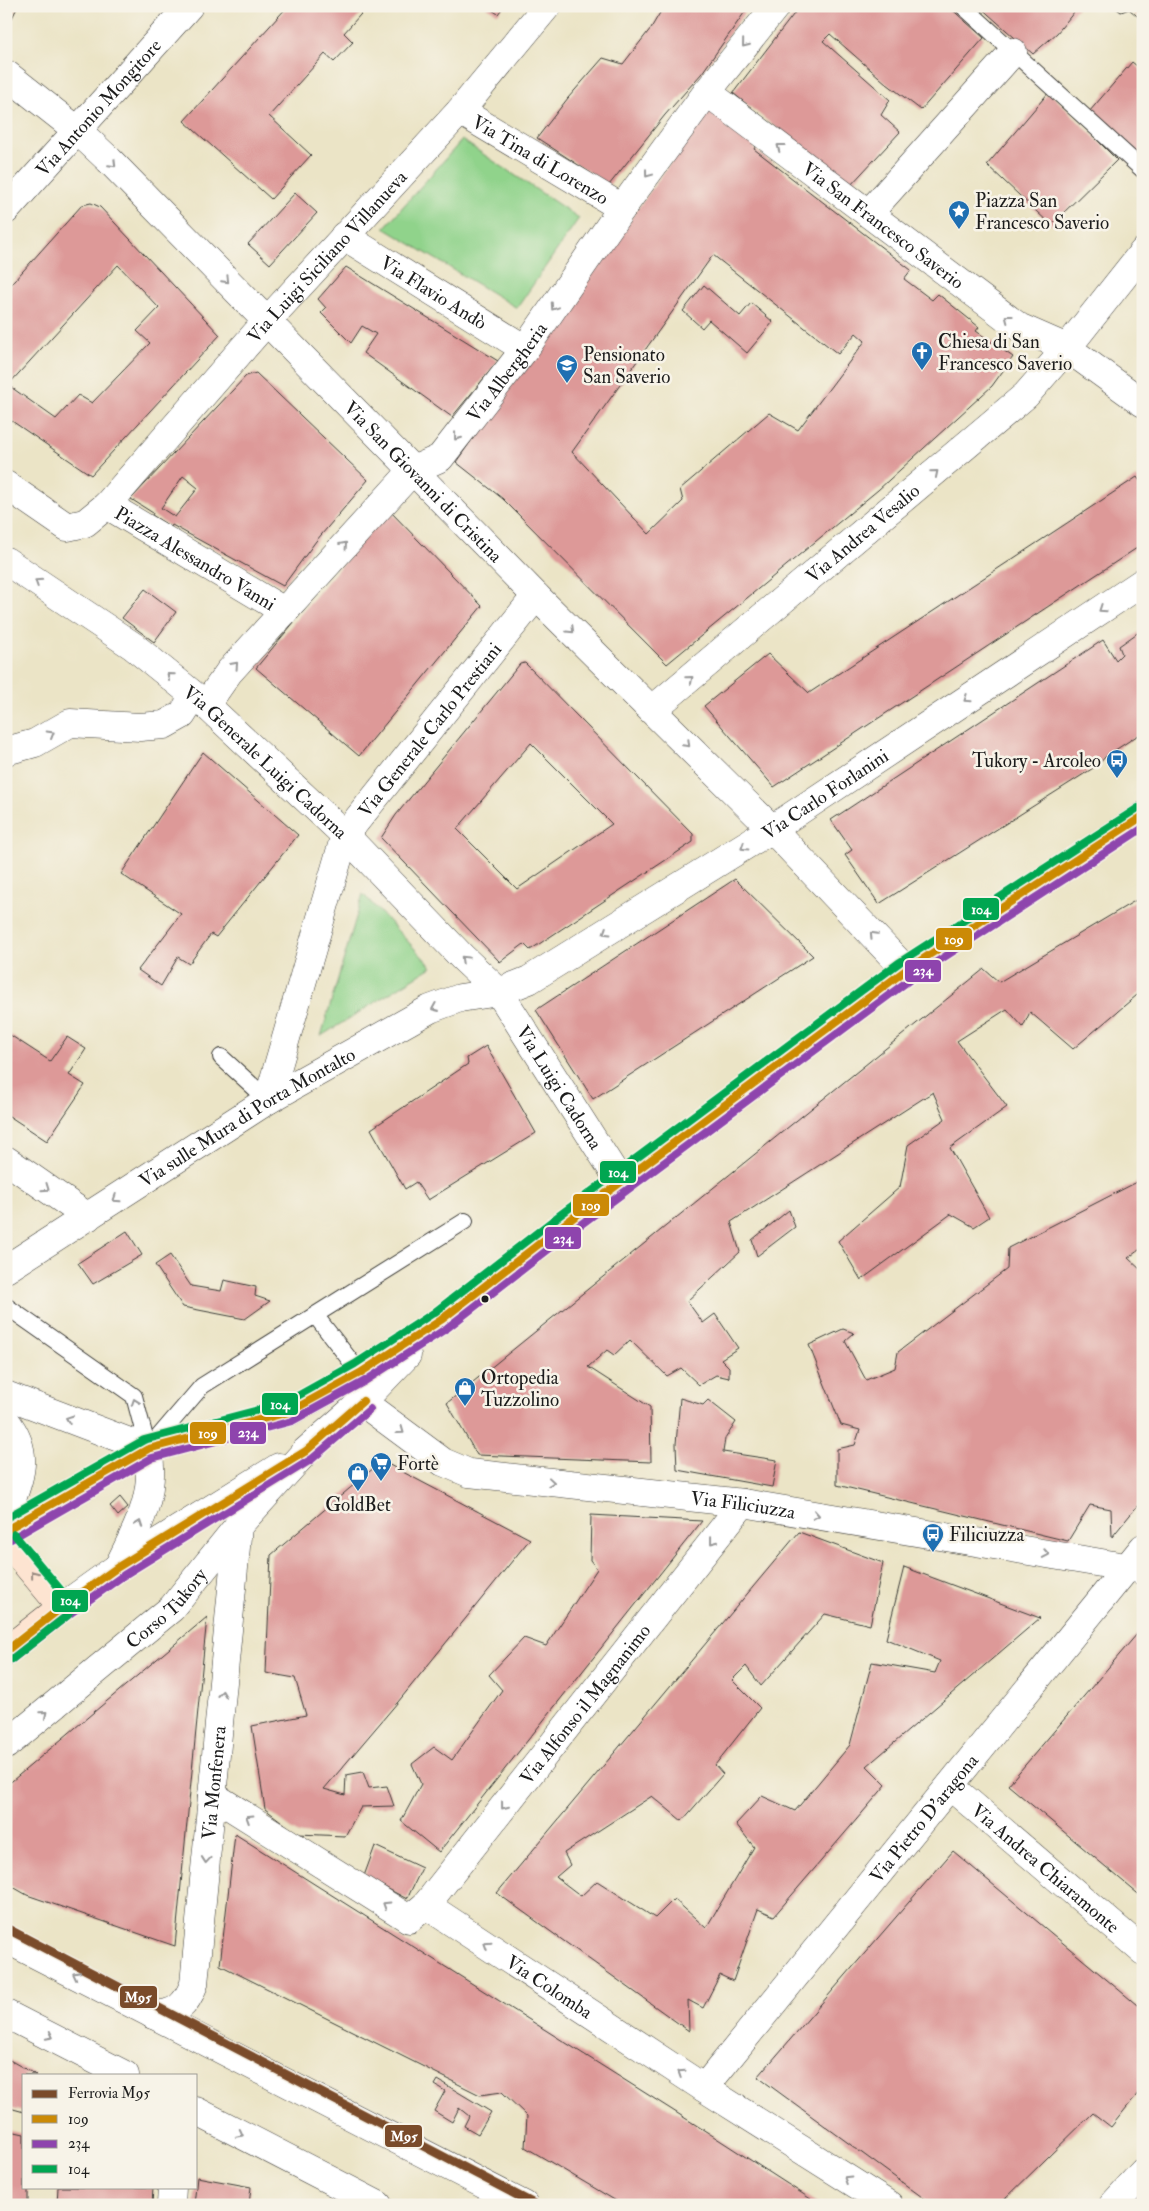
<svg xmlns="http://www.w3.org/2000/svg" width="1149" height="2211" font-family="'IM FELL Double Pica',serif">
<rect width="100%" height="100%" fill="#f7f3e8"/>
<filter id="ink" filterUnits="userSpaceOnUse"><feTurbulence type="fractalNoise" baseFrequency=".02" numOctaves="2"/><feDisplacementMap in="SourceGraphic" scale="10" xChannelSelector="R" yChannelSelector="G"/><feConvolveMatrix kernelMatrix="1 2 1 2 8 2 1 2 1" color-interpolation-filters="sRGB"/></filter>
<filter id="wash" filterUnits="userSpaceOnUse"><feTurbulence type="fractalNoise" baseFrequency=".0096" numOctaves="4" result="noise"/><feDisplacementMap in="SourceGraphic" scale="20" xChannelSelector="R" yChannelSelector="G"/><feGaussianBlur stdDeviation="1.12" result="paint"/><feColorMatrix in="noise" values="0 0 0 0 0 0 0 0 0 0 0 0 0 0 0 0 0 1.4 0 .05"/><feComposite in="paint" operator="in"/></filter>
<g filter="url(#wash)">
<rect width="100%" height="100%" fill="#ebe4c6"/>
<path fill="#90d38b" stroke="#567854" d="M462,140l117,78 -62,90 -133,-80z
M363,894l69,73 -111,69z"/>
<g id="blocks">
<path fill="#dd9998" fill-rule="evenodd" d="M6,6h12l-12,24z
M288,6h80l-24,27 9,9 -19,20 -9,-8 -56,62 42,39 -40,44 -87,-78z
M486,6h18l-6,8z
M664,6h85l-47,67 -37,42 -56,70 -72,-47 31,-40 35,-40 20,6 28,-36z
M800,6h148l36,32 -63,72 -34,-26 -57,-50 -7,7 67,59 -9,15 19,17 -51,55 -116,-94z
M979,6h100l-22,27 -24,21z
M1113,6h30v15l-14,-12 -8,3z
M1132,62l11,9v90l-54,-49z
M1049,92l68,68 -66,65 -64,-60z
M710,108l47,36 -3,5 157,121 -7,9 28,21 6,-6 41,33 -3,4 37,26 -21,29 -114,104 -211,174 -164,-165 -47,-37zM713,255l125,99 18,-21 9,8 -67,89 -29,-17 -89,76 3,12 -34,33 -77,-82z
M295,193l22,20 -47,51 -22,-20z
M91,203l9,4 120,128 -129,140 -85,-58v-127l76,-85zM118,265l41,43 -22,23 13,12 -58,60 -14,-8 -22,24 -48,-34z
M346,267l152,94 -46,56 -89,-64 13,-19 -14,-8 -11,17 -30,-30 5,-5 -8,-9z
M704,285l36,31 11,-13 22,19 -26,31 -38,-33 -7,8 -19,-17z
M256,373l112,107 -52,61 -33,45 -111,-61 -1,2 -19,-12 1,-2 -22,-14 115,-123zM183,476l15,12 -23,29 -14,-9z
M1137,477l6,8v59l-369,243 -70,-81 64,-52 41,39z
M388,509l94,97 -123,150 -103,-88z
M145,589l31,23 -22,30 -32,-24z
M1143,629v103l-37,24 -8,9 -219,139 -34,-49 7,-5 -21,-30 272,-180 13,20 6,-6 -3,-8z
M525,663l168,171v8l-163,108 -6,-6 -24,18 -119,-124 15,-23 124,-151zM531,743l81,81 -95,65 -60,-60z
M203,752l95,83 -82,102 -5,-3 -22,30 -11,-7 -17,29 -23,-16 43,-56 -60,-40z
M735,879l78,77 -220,143 -57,-89z
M1143,896v94l-70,59 -43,-37 -7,15 -16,-18 -50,32 50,66 -57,41 39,69 -15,10 -23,-13 -90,66 -23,-39 62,-54 8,-42 37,-26 -12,-27 -202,130 9,30 -53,49 16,22 12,-9 23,34 -17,11 8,8v11l-13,-3 -17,10 -18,-17 -14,8 -37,-36 -16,15 -7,-5 -19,17 62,40 1,55 -174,-7 -30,-52 537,-434 15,13z
M7,1033l43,28 17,-24 19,12 -17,26 16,10 -38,56 -41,-27z
M486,1046l50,87 -108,67 -12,-18 -11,7 -34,-60 97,-65 -1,-6z
M1143,1166v81l-15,11 15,14v227l-31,38 -1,-28 -21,-4 -22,36 -231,-56v-36l18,-4 5,-15 -19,-5 -32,-80 34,-16 11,4 -9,8 21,39 29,-12 3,-16 109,-83 1,-21 131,-67 1,-14z
M789,1210l6,17 -38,29 -5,-16z
M127,1231l15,24 -49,29 -15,-21z
M170,1255l21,31 30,5 3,-11 32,7 -1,9 15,5 -25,18 -62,-12 -28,-42z
M680,1398l23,7 5,-5 28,22 -11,17 -2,13 54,8 -5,27 -95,-17 -1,-26z
M382,1461l148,78 -132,163 -74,87 21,6 1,-20 17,-3 6,16 18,-2 7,20 -33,1 -16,29 -47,-2 -33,-25 -13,-83 54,-11 -11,-37 -29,-5 5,-118z
M120,1497l8,10 -10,9 -8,-10z
M591,1515l111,6 -263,331 -38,-31 20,-37 -9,-20 22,-17 18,13 50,-70 -13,-15 35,-37 22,8 51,-77 -7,-9z
M799,1532l84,31 -13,62 -45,-11 -64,72 -15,-20 -14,14 28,28 -45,57 8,9 -41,47 -30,-25 -88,57 6,12 -14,12 25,19 16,-15 58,37 19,-19 32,29 48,-81 -18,-23 26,-28 33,15 55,-66 22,-83 63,11 5,-12 -54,-22 18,-72 136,51 -173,148 19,19 -112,131 -16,-7 -25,72 -13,-6 -17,33 -15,-8 1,31 -192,-138z
M207,1617l-32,329 -148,-51 -21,-12v-97z
M1143,1627v271l-135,-113z
M235,1834l472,298 113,73h-197l-98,-58 2,-31 -25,-24 -22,3 -260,-130z
M375,1846l47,22 -15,31 -43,-23z
M953,1851l190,159v77l-32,40 -18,-14 -94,92h-66l-175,-128z
M6,2058l30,17h-12v37l-18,-5z
M438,2080l53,32 -13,22 -14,-8 5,-10 -10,-8 -7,14 -18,-11 11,-20 -10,-6z
M6,2130l18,4v53h4v18h-22z
M197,2177l54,10 -2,18h-55z
M58,2187h95l-1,18h-95z"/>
</g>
</g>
<g filter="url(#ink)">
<use href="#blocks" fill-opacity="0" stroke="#3b3a36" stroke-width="1"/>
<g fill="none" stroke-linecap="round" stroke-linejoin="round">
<g stroke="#3b3a36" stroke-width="18">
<path id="service" d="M963,6l180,164
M221,1057l47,43
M6,1306l128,90 14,53
M315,1315l45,58
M149,1448l53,-62 263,-165"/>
</g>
<g stroke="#3b3a36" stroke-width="29">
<g id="minor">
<path id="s1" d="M6,74l71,56 32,30 427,436 236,233 134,141"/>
<path id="s2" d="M707,92l312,235 48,21 76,55"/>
<path id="s3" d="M460,111l162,97"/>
<path id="s4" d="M6,210l183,-204"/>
<path d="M869,213l144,-161"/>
<path id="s5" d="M344,236l181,113"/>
<path id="s6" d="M6,485l61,42 18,-4 22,-18 177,106"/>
<path id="s7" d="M107,505l159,-183 194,-211 87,-105"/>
<path id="s8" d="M6,561l127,85 73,59 139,130 117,122 37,35 122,191"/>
<path id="s9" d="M206,705l23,-33 184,-202 27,-12 85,-109 97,-141 85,-116 69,-86"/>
<path id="s10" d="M652,710l374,-315 41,-47 76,-96"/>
<path d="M6,751l29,-8 35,-20 70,4 24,-2 18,-10 12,-19"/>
<path id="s11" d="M268,1100l77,-265 191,-239"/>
<path d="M6,1160l82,57"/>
<path id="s12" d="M362,1402l81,60 26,11 274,30 400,67"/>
<path id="s13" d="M950,1786l193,165"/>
<path id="s14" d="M212,1795l197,124 17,-14 317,-402"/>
<path id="s15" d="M426,1905l278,183 185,117"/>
<path d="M6,1939l518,266"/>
<path id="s16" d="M153,2015c24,-1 33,-10 41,-31l44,-458"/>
<path id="s17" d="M704,2088l439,-540"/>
<path d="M171,2205l1,-18"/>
<path d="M1113,2205l30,-33"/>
</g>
</g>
<g stroke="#3b3a36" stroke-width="29">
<g id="tertiary">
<path id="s18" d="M6,1269l262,-169 162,-91 30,-11 39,-6 30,-12 243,-151 371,-247"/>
<path d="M6,1395l142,54"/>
<path d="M6,1421c27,35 12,58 0,96"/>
<path d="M6,1530l142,-81 141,-37 71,-39 81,-53 125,-97 340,-253 237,-154"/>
<path d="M118,1567c19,-38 39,-73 30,-118"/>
<path d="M62,1607l56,-40 161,-100"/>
<path id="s19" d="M6,1745l166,-137 66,-82 68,-75 56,-49 45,-47"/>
<path d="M6,2014l119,61"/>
<path d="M196,2111l182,94"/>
</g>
</g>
<g stroke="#3b3a36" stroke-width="29">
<path id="secondary" d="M6,1540l56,67 -56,44"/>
</g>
<use href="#service" stroke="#fff" stroke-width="16"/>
<use href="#minor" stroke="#fff" stroke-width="28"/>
<use href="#tertiary" stroke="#fff" stroke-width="28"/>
<use href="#secondary" stroke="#fde4d1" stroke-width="28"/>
<g stroke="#f7f3e8" stroke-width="11">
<path id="bus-1" d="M6,1530l142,-81 141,-37 71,-39 81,-53 125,-97 340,-253 237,-154
M6,1651l56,-44 56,-40 188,-116 57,-50"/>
</g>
<g stroke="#f7f3e8" stroke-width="11">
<path id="bus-2" d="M11,1539l141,-81 140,-37 73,-40 82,-53 125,-97 340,-253 231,-150
M12,1659l56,-44 56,-40 188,-116 58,-50"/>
</g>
<g stroke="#f7f3e8" stroke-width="11">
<path id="bus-3" d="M6,1518l138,-78 141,-37 70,-39 80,-52 125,-97 340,-253 238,-154
M12,1659l56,-44 4,-8 -2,-6 -56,-67"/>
</g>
<use href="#bus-1" stroke="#cb8a06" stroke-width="8"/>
<use href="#bus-2" stroke="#8e44ad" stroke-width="8"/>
<use href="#bus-3" stroke="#00a651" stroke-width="8"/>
<g stroke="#f7f3e8" stroke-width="12">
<path id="rail-1" d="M6,1928l530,277"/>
</g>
<use href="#rail-1" stroke="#7a4b2a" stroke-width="9"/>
</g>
<defs><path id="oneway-chevron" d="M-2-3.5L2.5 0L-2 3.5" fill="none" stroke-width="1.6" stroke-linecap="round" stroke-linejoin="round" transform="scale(1.25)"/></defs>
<g stroke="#999">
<use href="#oneway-chevron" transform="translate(745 44) rotate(129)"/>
<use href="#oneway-chevron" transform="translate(780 147) rotate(-143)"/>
<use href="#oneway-chevron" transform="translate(113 164) rotate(45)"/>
<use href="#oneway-chevron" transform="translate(648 174) rotate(127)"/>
<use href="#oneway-chevron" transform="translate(226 280) rotate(46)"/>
<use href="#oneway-chevron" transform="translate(554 307) rotate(124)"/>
<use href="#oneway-chevron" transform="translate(1008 318) rotate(-143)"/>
<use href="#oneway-chevron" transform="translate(457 437) rotate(128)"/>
<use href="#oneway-chevron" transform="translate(935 473) rotate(-40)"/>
<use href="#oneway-chevron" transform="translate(344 545) rotate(-48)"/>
<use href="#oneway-chevron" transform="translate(38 582) rotate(-147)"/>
<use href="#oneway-chevron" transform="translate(1102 609) rotate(146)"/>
<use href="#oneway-chevron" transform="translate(571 630) rotate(44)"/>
<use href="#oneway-chevron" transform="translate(235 665) rotate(-48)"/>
<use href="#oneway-chevron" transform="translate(170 676) rotate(-140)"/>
<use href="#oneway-chevron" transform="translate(690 679) rotate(-40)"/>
<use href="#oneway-chevron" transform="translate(967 699) rotate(146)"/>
<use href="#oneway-chevron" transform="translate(51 734) rotate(-30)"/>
<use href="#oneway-chevron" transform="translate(687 744) rotate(45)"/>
<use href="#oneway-chevron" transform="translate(744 847) rotate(148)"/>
<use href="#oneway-chevron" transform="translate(606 932) rotate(148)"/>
<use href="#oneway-chevron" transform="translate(873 935) rotate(-133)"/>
<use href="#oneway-chevron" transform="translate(464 959) rotate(-136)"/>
<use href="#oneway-chevron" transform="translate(435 1008) rotate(157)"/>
<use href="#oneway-chevron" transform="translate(46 1188) rotate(35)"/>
<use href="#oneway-chevron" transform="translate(116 1199) rotate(147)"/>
<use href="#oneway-chevron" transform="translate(135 1402) rotate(-109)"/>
<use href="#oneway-chevron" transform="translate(69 1419) rotate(-159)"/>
<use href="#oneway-chevron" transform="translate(401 1431) rotate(36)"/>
<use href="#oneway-chevron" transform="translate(551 1482) rotate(6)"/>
<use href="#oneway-chevron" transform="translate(816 1515) rotate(10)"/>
<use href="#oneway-chevron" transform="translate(139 1524) rotate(-70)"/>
<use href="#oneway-chevron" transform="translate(713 1541) rotate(128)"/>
<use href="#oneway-chevron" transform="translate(1046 1554) rotate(10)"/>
<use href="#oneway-chevron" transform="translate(222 1694) rotate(-84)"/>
<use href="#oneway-chevron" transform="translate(44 1714) rotate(-40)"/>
<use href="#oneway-chevron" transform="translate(504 1806) rotate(128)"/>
<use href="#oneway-chevron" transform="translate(249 1818) rotate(-148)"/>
<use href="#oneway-chevron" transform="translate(206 1860) rotate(95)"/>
<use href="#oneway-chevron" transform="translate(386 1905) rotate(-148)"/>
<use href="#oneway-chevron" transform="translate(487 1945) rotate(-147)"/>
<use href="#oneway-chevron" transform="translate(76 1975) rotate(-153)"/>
<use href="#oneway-chevron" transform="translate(50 2036) rotate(27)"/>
<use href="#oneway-chevron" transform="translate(681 2073) rotate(-147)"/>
<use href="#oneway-chevron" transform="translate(240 2134) rotate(27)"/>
<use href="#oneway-chevron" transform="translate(847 2179) rotate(-148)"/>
</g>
<use stroke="#988a80" href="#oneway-chevron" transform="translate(34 1574) rotate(-129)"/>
</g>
<defs>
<g id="sight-pin" transform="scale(1.125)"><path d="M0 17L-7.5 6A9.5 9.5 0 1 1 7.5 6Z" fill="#1f6fb2" stroke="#f7f3e8"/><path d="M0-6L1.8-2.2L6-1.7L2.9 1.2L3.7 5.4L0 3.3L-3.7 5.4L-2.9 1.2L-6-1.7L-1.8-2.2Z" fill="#fff"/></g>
<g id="church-pin" transform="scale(1.125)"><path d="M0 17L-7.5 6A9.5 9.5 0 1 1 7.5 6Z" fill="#1f6fb2" stroke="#f7f3e8"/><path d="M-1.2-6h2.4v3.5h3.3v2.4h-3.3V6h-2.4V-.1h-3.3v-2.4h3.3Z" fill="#fff"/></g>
<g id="university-pin" transform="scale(1.125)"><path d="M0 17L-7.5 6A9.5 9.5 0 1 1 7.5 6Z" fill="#1f6fb2" stroke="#f7f3e8"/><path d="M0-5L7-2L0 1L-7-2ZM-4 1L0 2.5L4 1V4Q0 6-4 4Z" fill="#fff"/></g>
<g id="bus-pin" transform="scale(1.125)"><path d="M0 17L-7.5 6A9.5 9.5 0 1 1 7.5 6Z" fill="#1f6fb2" stroke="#f7f3e8"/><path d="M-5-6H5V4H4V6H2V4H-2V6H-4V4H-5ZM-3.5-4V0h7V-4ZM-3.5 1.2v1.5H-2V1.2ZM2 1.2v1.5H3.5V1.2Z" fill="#fff"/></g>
<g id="shop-pin" transform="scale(1.125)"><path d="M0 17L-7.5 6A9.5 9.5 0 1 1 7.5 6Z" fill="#1f6fb2" stroke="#f7f3e8"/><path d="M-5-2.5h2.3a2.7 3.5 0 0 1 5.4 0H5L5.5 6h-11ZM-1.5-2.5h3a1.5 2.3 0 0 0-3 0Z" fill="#fff"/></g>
<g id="supermarket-pin" transform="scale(1.125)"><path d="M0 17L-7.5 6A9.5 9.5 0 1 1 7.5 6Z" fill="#1f6fb2" stroke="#f7f3e8"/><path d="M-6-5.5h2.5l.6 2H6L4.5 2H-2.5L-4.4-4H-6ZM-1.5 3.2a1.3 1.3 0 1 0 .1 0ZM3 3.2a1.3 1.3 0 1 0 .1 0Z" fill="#fff"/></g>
</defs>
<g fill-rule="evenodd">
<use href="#sight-pin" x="959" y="211"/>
<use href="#church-pin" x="922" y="352"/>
<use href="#university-pin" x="567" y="365"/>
<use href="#bus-pin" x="1117" y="760"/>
<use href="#shop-pin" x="465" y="1388"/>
<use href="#supermarket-pin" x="381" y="1463"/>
<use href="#shop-pin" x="358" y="1473"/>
<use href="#bus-pin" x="933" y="1534"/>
</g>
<circle fill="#1c1c1c" stroke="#f7f3e8" stroke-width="2" cx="485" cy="1299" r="4.5"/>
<g text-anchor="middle" stroke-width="5" stroke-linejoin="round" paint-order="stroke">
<g font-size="19" fill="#1c1c1c" stroke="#f7f3e8">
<text dy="7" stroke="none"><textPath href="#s4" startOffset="138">Via Antonio Mongitore</textPath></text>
<text dy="7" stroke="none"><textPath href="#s3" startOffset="94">Via Tina di Lorenzo</textPath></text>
<text dy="7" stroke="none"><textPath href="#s2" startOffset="221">Via San Francesco Saverio</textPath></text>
<text dy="7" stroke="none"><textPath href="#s7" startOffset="332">Via Luigi Siciliano Villanueva</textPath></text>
<text dy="7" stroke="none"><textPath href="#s5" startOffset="106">Via Flavio Andò</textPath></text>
<text dy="7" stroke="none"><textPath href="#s9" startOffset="452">Via Albergheria</textPath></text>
<text dy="7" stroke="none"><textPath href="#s1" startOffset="584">Via San Giovanni di Cristina</textPath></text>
<text dy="7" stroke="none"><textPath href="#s10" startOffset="275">Via Andrea Vesalio</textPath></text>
<text dy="7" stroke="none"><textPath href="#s6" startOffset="224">Piazza Alessandro Vanni</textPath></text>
<text dy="7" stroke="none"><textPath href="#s11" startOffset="411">Via Generale Carlo Prestiani</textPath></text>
<text dy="7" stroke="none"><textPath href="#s8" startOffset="329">Via Generale Luigi Cadorna</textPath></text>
<text dy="7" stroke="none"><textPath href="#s18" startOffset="951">Via Carlo Forlanini</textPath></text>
<text dy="7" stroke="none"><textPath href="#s8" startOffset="770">Via Luigi Cadorna</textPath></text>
<text dy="7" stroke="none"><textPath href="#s18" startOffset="285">Via sulle Mura di Porta Montalto</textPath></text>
<text dy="7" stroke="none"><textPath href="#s12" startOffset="405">Via Filiciuzza</textPath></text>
<text dy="7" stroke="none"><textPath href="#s19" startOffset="211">Corso Tukory</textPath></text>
<text dy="7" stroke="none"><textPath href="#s14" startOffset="511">Via Alfonso il Magnanimo</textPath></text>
<text dy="7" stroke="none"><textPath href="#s16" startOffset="258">Via Monfenera</textPath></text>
<text dy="7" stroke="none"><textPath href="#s17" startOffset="348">Via Pietro D'aragona</textPath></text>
<text dy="7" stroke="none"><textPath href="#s13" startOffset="126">Via Andrea Chiaramonte</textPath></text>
<text dy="7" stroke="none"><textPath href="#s15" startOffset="148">Via Colomba</textPath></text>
</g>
<g font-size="19" fill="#1c1c1c" stroke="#f7f3e8" text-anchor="start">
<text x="975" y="207">Piazza San<tspan x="975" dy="22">Francesco Saverio</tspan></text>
<text x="938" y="348">Chiesa di San<tspan x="938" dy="22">Francesco Saverio</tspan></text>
<text x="583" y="361">Pensionato<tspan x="583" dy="22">San Saverio</tspan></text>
<text x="1101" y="767" text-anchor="end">Tukory - Arcoleo</text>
<text x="481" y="1384">Ortopedia<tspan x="481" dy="22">Tuzzolino</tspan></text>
<text x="397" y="1470">Fortè</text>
<text x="358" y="1511" text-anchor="middle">GoldBet</text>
<text x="949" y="1541">Filiciuzza</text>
</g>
</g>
<g stroke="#f7f3e8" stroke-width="2">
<rect x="962" y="897" width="38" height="24" rx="5" fill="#00a651"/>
<rect x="935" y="927" width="38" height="24" rx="5" fill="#cb8a06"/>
<rect x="904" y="959" width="38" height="24" rx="5" fill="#8e44ad"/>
<rect x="599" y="1160" width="38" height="24" rx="5" fill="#00a651"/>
<rect x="572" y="1193" width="38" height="24" rx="5" fill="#cb8a06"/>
<rect x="544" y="1226" width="38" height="24" rx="5" fill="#8e44ad"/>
<rect x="261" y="1392" width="38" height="24" rx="5" fill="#00a651"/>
<rect x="229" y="1421" width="38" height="24" rx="5" fill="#8e44ad"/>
<rect x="189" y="1421" width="38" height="24" rx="5" fill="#cb8a06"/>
<rect x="51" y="1589" width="38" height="24" rx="5" fill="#00a651"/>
<rect x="119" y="1985" width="39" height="24" rx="5" fill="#7a4b2a"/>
<rect x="384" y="2124" width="39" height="24" rx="5" fill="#7a4b2a"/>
</g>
<g font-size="14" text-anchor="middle" font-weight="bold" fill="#fff">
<text x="981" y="914">104</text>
<text x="954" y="944">109</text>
<text x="923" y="975">234</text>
<text x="618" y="1177">104</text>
<text x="591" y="1210">109</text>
<text x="563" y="1243">234</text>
<text x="280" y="1409">104</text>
<text x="248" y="1437">234</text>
<text x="208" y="1438">109</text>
<text x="70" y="1605">104</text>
<text x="138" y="2002">M95</text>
<text x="404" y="2141">M95</text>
</g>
<rect width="1149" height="2211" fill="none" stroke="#f7f3e8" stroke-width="25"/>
<rect x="22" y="2074" width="175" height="115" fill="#f7f3e8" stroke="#9f9d96"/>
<rect x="32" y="2090" width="25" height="8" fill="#7a4b2a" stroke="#9f9d96"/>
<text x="68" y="2098" font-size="15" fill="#1c1c1c">Ferrovia M95</text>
<rect x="32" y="2115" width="25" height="8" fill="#cb8a06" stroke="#9f9d96"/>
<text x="68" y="2124" font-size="15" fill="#1c1c1c">109</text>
<rect x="32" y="2140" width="25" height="8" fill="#8e44ad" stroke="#9f9d96"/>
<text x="68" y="2148" font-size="15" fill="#1c1c1c">234</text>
<rect x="32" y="2165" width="25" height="8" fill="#00a651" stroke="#9f9d96"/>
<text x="68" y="2174" font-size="15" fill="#1c1c1c">104</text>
</svg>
